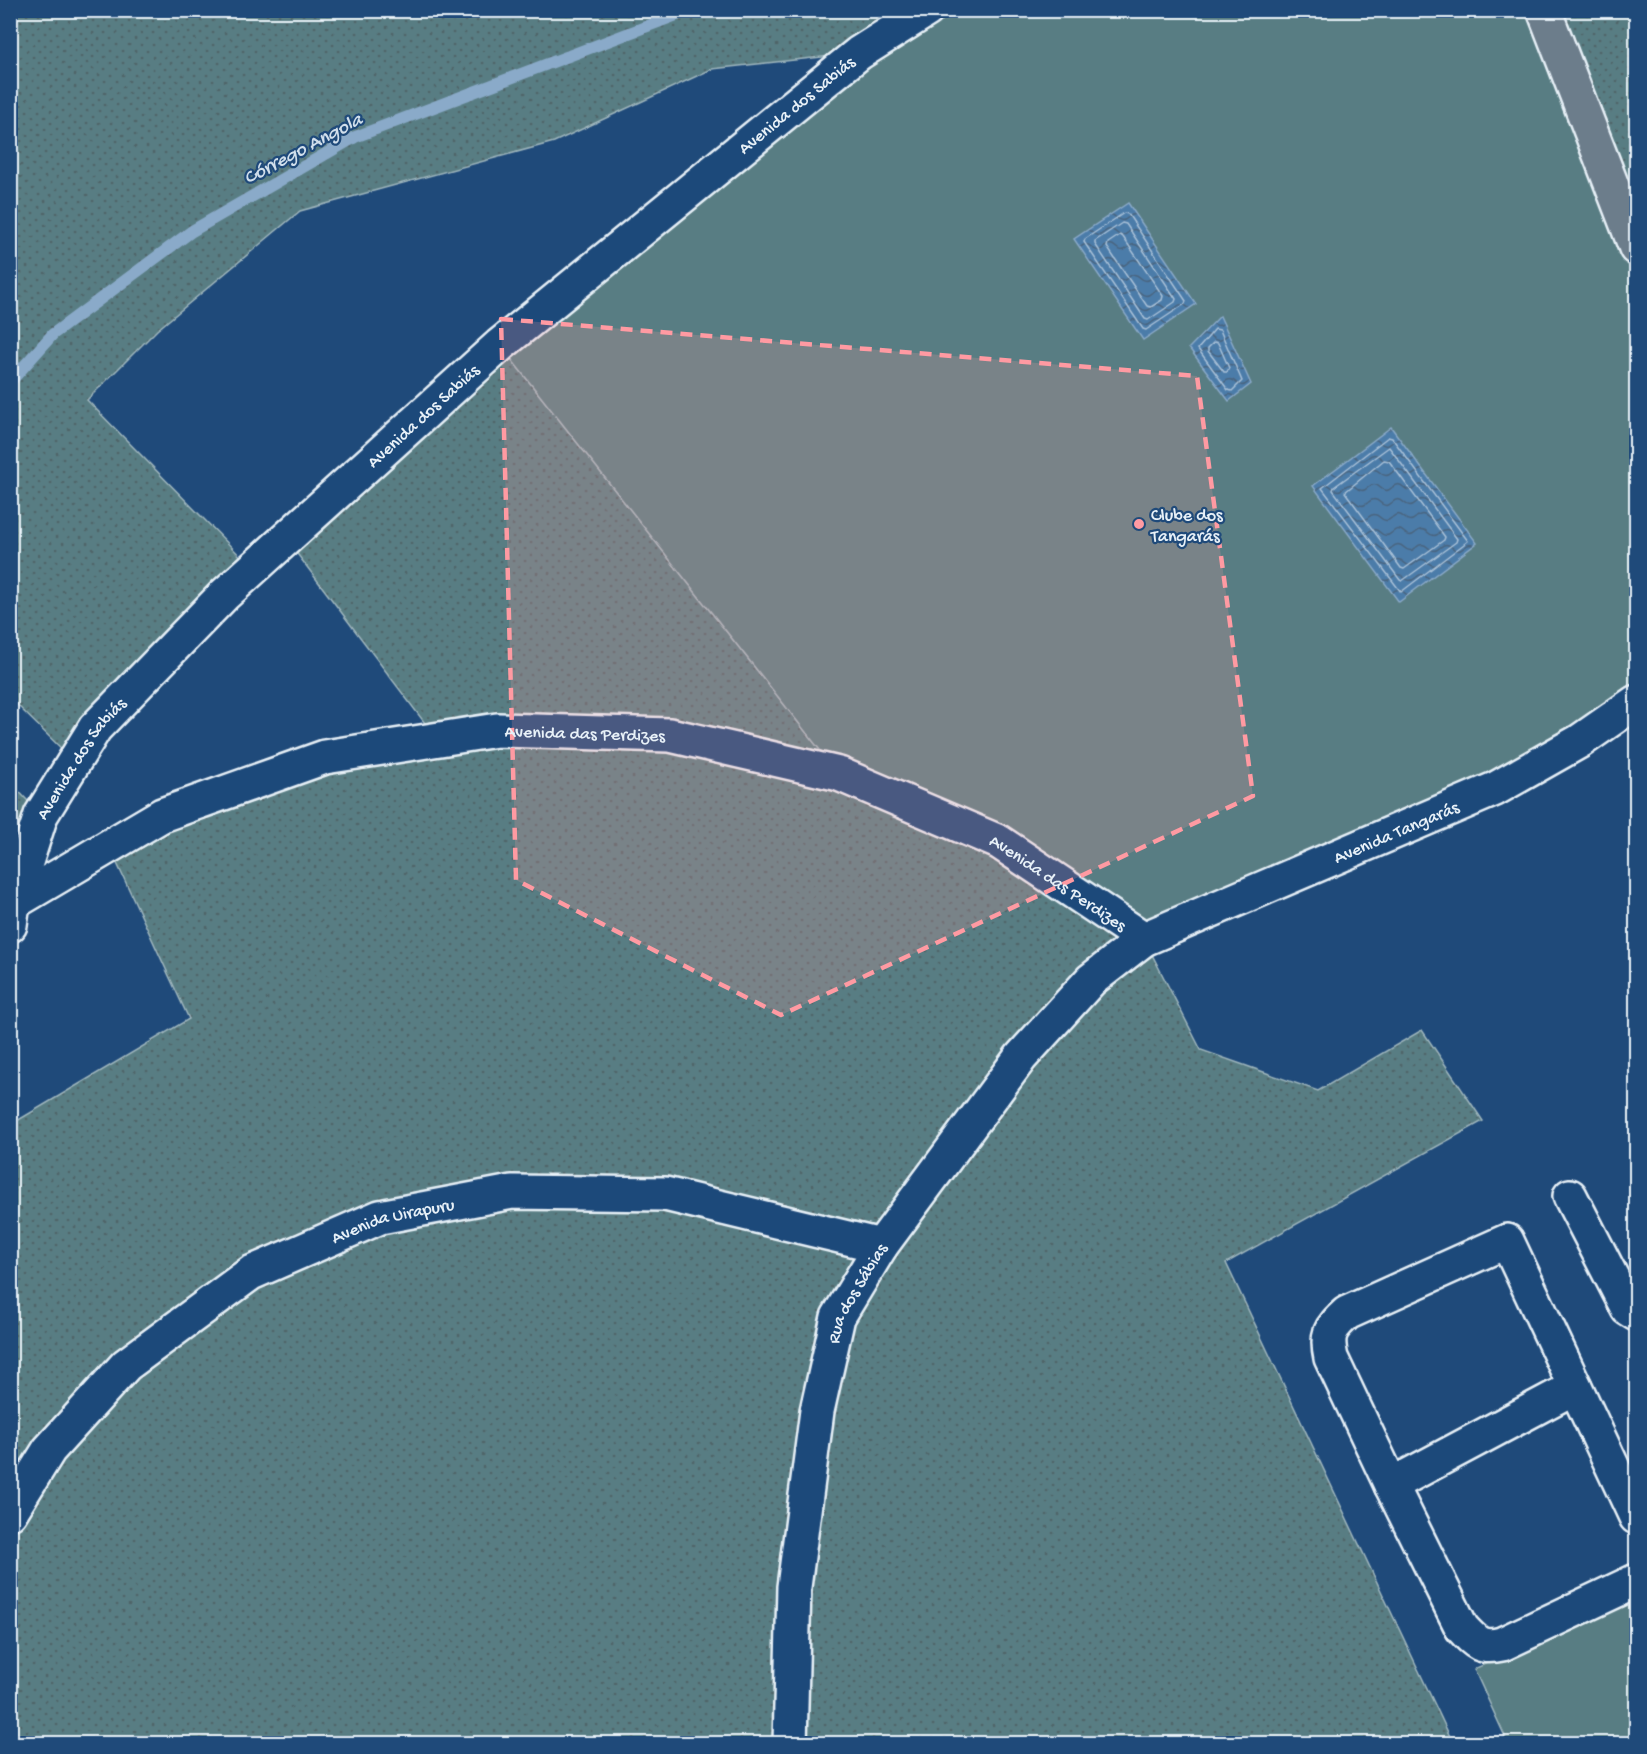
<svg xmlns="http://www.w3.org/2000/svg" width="1647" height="1754" font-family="'Gochi Hand',sans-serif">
<defs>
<pattern id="grass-dots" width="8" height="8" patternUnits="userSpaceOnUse" patternTransform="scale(1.5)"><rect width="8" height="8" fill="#597d83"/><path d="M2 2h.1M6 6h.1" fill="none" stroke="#506569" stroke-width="1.8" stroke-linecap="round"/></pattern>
<pattern id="water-waves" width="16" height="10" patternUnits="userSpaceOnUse" patternTransform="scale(1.5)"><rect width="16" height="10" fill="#4c7ba9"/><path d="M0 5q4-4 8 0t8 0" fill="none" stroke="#49647e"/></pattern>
</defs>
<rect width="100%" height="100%" fill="#1f4a7a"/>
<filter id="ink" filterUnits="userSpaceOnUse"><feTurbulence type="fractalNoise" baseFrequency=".0167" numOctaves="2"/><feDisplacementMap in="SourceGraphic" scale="12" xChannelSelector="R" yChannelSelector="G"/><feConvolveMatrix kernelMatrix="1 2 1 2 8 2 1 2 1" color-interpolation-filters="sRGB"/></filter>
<g filter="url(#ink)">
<path fill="url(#grass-dots)" stroke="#a0b7be" stroke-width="1.5" d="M10,11h917l-68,42 -147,16 -158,73 -254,69 -143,119 -70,70 166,169 -179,192 -63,-62z
M1562,11h74v189z
M500,345l339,429 305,165 57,111 117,41 104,-61 61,91 -257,142 227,480h-1442l-1,-618 179,-106 -80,-173 53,-31 275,-76 -151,-200z
M11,783l30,32 -30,110z"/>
<path fill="#597d83" stroke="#a0b7be" stroke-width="1.5" d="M927,11h617l92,237v454l-57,39 -435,198 -305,-165 -339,-429z
M1636,1596v147h-128l-34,-74z"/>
<path fill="url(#water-waves)" stroke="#8aaac9" stroke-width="1.5" d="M1128,203l68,101 -53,36 -69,-101z
M1220,316l31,68 -22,17 -40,-53z
M1391,427l86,116 -78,59 -86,-116z"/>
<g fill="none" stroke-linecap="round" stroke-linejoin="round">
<path stroke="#aac2d8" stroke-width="1.5" d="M1124,213l4,1 58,87 -1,3 -39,26 -3,-1 -59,-87 1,-3z
M1122,223l4,1 50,75 -1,3 -27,18 -3,-1 -50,-75v-3z
M1120,235l3,2 40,59 -1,4 -11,7 -4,-1 -40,-59 1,-4z
M1215,329l5,1 22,51 -10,10 -4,-1 -30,-41z
M1214,342l4,1 11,25 -2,4h-3l-16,-21v-3z
M1388,437l4,1 76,103 -67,51 -79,-104z
M1389,447l68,92 -1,3 -54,39 -2,-1 -67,-90 1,-3z
M1384,460l5,1 56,76 -1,3 -40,29 -3,-1 -56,-76z"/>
<path stroke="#8aaac9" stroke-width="12" d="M10,382l43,-48 139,-103 163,-94 335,-127"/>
<g stroke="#e8f1f8" stroke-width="38">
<g id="minor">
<path id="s1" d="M13,903l149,-88 163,-58 172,-27 173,5 169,39 160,68 145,97"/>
<path id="s2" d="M10,925l3,-22 28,-88 54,-87 129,-133 276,-250 359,-292 68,-43"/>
<path d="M1570,1196l58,113 8,5"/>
<path d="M1391,1485l184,-98"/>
<path id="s3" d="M10,1513l39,-63 77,-85 125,-92 129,-56 132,-25 153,2 216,52"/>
<path d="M1636,1517l-129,-276 -160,72c-18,16 -21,22 -16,45l60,127 71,143c14,15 19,21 40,16l134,-63"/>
<path id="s4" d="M790,1744l4,-157 23,-176 21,-94 43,-71 140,-189 70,-77 53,-41 351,-150 85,-48 56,-39"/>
</g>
</g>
<g stroke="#e8f1f8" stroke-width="38">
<path id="major" d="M1544,10l92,238"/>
</g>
<use href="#minor" stroke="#1f4a7a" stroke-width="33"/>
<use href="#major" stroke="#6c7d8b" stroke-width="33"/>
</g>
</g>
<path fill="#ff9aa2" fill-opacity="0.2" stroke="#ff9aa2" stroke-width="4.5" stroke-dasharray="12 8" stroke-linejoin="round" d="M501,319l696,57 56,420 -472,219 -265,-135z"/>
<circle fill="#ff9aa2" stroke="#1f4a7a" stroke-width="2" cx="1139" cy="524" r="6"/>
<g text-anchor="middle" stroke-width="4.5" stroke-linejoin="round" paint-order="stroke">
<g font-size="18" fill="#e8f1f8" stroke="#1f4a7a">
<text dy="6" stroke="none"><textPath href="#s2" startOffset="1156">Avenida dos Sabiás</textPath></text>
<text dy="6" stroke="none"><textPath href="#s2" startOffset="670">Avenida dos Sabiás</textPath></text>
<text dy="6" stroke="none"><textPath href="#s1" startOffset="608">Avenida das Perdizes</textPath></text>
<text dy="6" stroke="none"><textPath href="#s2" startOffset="184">Avenida dos Sabiás</textPath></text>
<text dy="6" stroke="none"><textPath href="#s4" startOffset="1194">Avenida Tangarás</textPath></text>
<text dy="6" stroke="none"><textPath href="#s1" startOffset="1112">Avenida das Perdizes</textPath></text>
<text dy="6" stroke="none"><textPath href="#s3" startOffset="496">Avenida Uirapuru</textPath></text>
<text dy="6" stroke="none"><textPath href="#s4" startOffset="460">Rua dos Sábias</textPath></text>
</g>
<g font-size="18" fill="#e8f1f8" stroke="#1f4a7a" text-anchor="start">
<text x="1151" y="520">Clube dos<tspan x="1151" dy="21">Tangarás</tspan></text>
</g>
<g font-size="20" font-style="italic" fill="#d1dfec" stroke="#1f4a7a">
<text transform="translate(302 147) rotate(-28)" y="7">Córrego Angola</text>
</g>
</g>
<rect width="1647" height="1754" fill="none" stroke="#1f4a7a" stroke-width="36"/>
<rect x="18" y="18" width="1611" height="1718" fill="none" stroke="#e8f1f8" stroke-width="2" filter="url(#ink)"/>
</svg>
